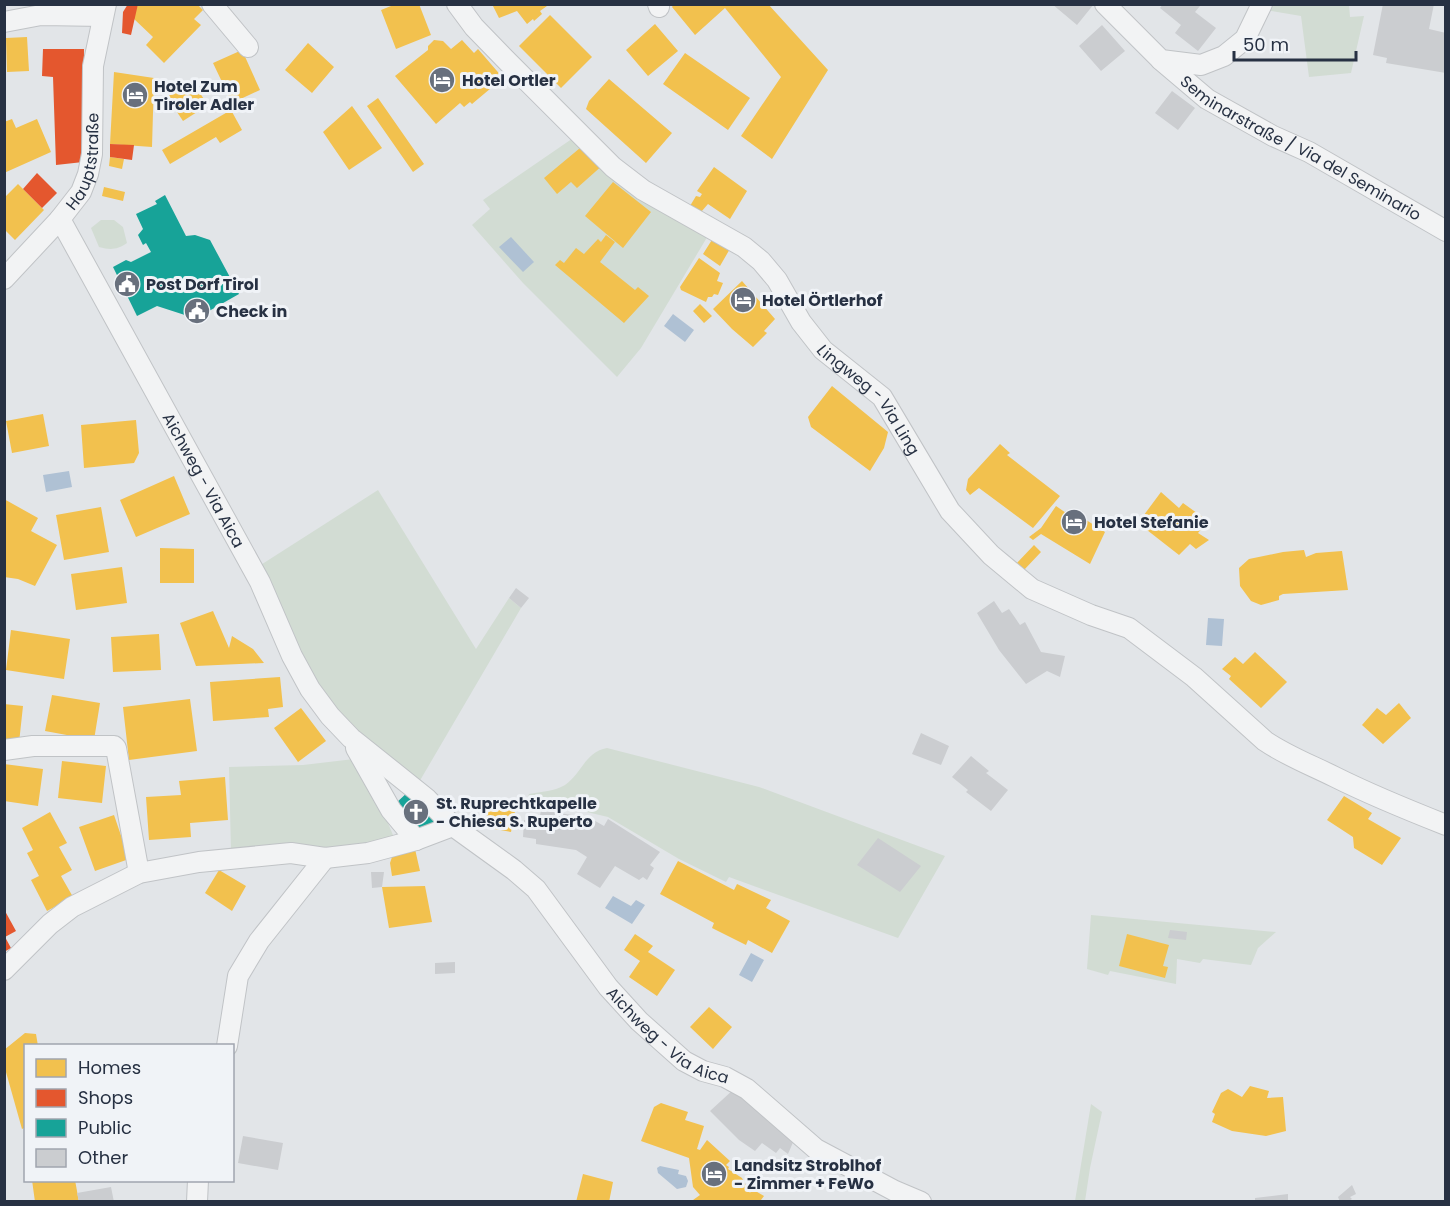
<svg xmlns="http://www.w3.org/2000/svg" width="1450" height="1206" font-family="Poppins,sans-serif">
<rect width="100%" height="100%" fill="#e2e5e8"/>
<path fill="#d2dcd3" d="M1262,5h87l1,12 14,-1 -13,57 -42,4 -8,-61 -41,-7z
M579,134l133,95 -71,119 -24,29 -94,-94 -51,-58 18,-16 -7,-9z
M101,220h13l9,7 4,16c-10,7 -17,7 -28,4l-8,-19z
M378,490l98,159 33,-51 12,10 -106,181 -85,-73 -77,-146z
M607,748l152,39 186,69 -47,82 -169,-61 -3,5 -47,-23 -71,-42 -34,-8 -48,-6 3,-9c12,-2 26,-3 36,-9 17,-12 20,-33 42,-37z
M354,759l27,47 14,34 -62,9 -102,2 -2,-84 74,-2z
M1091,915l185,17 -18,16 -7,17 -48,-6 -3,4 -23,-4 -1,25 -66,-13 -2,4 -21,-6z
M1091,1104l11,8 -12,56 -5,33h-10z"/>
<path fill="#afc1d4" d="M511,237l23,25 -11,10 -24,-25z
M673,314l21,16 -9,12 -21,-16z
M69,471l3,16 -26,5 -3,-17z
M1208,618l16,1 -2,27 -16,-1z
M613,896l18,10 5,-6 9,5 -13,19 -27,-16z
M751,953l13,7 -12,22 -13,-7z
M660,1166l19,4 -1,4 8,2 2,5 -2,6 -9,2 -19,-16 -1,-5z"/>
<path fill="#f2c14e" d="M138,4h59l6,6 -9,9 7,6 -37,38 -18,-18 7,-8 -20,-19z
M396,4h23l12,31 -35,14 -15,-39z
M492,4h54l1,2 -7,5 2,3 -8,7 -1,-2 -6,5 -10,-13 -18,7z
M674,4h94l60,66 -56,89 -31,-23 40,-59 -56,-69 -30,27 -23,-28z
M550,15l42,42 -31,31 -42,-42z
M655,24l23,27 -30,25 -22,-26z
M27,37l2,34 -22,1 -1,-34z
M434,40l9,1 8,8 11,-9 12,13 4,-4 25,29 -31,26 -2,-2 -6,5 -4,-4 -24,21 -41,-48 33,-26v-4z
M308,43l26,24 -22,26 -27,-23z
M242,50l18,40 -28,13 -19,-40z
M685,53l65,45 -22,32 -65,-46z
M114,72l40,6 -2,69 -42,-3z
M609,79l63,54 -26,30 -60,-54 3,-8z
M191,80l17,25 -25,16 -16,-24z
M378,98l46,66 -11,8 -46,-66z
M352,106l30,42 -33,22 -26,-38z
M231,110l11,20 -22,13 -4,-6 -46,27 -8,-14z
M12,119l4,9 21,-9 14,33 -47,21v-51z
M586,143l18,21 -27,24 -6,-6 -14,12 -13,-16z
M110,157l14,2 -2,10 -13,-3z
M714,167l33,24 -17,28 -22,-15 -7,8 -11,-6 6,-10 4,1 2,-3 -5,-3z
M613,182l38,30 -28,36 -38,-32z
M18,184l26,26 -29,30 -11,-11v-31z
M104,187l21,5 -2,9 -21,-5z
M606,235l9,7 -15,20 35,28 3,-3 11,9 -25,27 -69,-58 5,-5 4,3 12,-15 8,6 14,-15 3,3z
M715,235l16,12 -11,19 -17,-12z
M699,258l21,15 -3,8 6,2 -5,12 -4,-1 -2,3h-4l-2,5 -25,-12 -1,-3z
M742,281l33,38 -11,12 3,2 -14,14 -21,-18 -19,-20z
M700,304l12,12 -8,7 -11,-12z
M832,386l56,46 -4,16 -14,23 -59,-44 -3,-10z
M43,414l6,32 -37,7 -6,-32z
M136,420l3,33 -5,10 -50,5 -3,-43z
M1000,444l10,9 -3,2 53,41 -27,32 -54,-40 -9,7 -4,-5 2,-11z
M174,476l16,38 -54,23 -16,-37z
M1161,492l18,16 4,-5 25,18 -10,12 11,7 -13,9 -6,-5 -11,11 -41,-32z
M4,499l34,19 -7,13 26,14 -22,41 -17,-7 -14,-2z
M1056,506l13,9 3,-4 33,21 -15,32 -49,-30 -8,6 -4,-3 12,-9z
M101,507l8,45 -45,8 -8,-45z
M1034,545l7,7 -17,18 -8,-6z
M160,548l34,1v34h-34z
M1304,550l2,7 10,-4 26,-2 6,39 -65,4 -4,2v4l-18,5 -10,-4 -11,-15 -1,-18 10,-9 34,-7z
M122,567l5,36 -51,7 -5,-36z
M213,611l16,37 3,-12 21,13 11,14 -68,3 -16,-43z
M11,630l59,9 -6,40 -58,-9z
M159,634l2,36 -48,2 -2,-35z
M1255,652l32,30 -26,26 -32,-29 2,-3 -9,-7 13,-12 8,7z
M280,677l3,30 -15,2 1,8 -56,4 -3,-39z
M52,695l48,8 -6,37 -49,-9z
M190,699l7,52 -68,9 -6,-53z
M1399,703l12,15 -28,26 -21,-19 15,-17 9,7z
M4,704l19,2 -4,37 -15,-1z
M301,708l25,33 -28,21 -24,-34z
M62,761l44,5 -4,37 -44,-5z
M4,764l39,5 -5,37 -34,-5z
M225,777l3,43 -38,3 1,14 -42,3 -3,-43 35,-2 -2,-14z
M1344,796l28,17 -4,6 33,19 -19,27 -28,-17 -1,-11 -26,-17z
M489,801l27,5 -5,26 -27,-5z
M50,812l17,31 -8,4 13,23 -11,6 12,21 -26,14 -16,-31 8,-4 -12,-23 6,-3 -11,-22z
M114,815l15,44 -34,12 -16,-44z
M415,849l5,22 -28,5 -2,-13 3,-9z
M678,861l56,29 3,-6 34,16 -5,8 24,13 -18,32 -24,-13 -2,5 -34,-17 2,-5 -54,-29z
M219,870l27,16 -14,25 -27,-18z
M425,886l7,36 -43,6 -7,-41z
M635,934l18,12 -5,6 27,18 -18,26 -28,-19 11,-16 -16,-11z
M1127,934l42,11 -6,21 5,1 -3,11 -46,-12z
M709,1007l23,20 -19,22 -23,-22z
M25,1033l11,1 2,12h-12v81l-4,2 -18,-64v-15z
M1250,1086l19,5 -2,7 16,-1 3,34 -20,5 -34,-5 -20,-9 3,-8 -3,-2 9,-19 7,-4 14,8z
M661,1103l27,9 -3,8 19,6 -7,23 3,1 7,-10 23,21 -4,4 3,2 -1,2 14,9 8,15 2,-4 12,7 -3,4 3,2 -71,-2 7,-5 -7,-8 -4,-29 -48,-17 13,-34z
M583,1174l30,8 -4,20h-33z
M32,1180h43l4,22h-44z"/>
<path fill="#e4572e" d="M128,4h10l-7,31 -9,-2 1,-21z
M43,49h41l-1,113 -27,3 -3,-88 -11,-1z
M110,144l24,1 -2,15 -22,-3z
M37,173l20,20 -15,15 -19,-19z
M5,911l11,20 -11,6 6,11 -7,4z"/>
<path fill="#17a398" d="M165,195l21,41 9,-1 15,5 29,54 -37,21 -11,2 -34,-11 -20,10 -24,-49 13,-7 5,2 20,-10 -5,-9 -3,2 -5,-10 5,-6 -7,-15 21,-10 -2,-3z
M409,791l29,29 -14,14 -29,-30z"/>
<path fill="#cbcdd0" d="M1052,4h42l-17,21z
M1163,4l37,2 -5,6 21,16 -18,23 -23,-18 6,-8 -21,-17z
M1383,4h51l-5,25 17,4v40l-60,-10 1,-5 -14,-3z
M1102,25l23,26 -24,20 -22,-25z
M1172,91l23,17 -17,22 -23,-17z
M516,588l13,10 -8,10 -12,-10z
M994,601l8,12 7,-4 11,16 5,-3 16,30 24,4 -5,21 -13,-6 -21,13 -27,-34 -22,-37z
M921,733l28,13 -8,19 -29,-11z
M971,756l18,15 -3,2 22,17 -17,21 -25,-19 2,-2 -16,-13z
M541,810l49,8 14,8 4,-7 52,33 -10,13 4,3 -7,12 -4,-3 -4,3 -24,-14 -15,22 -23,-14 10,-17 -11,-7 -40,-6v-5l-13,-2 1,-17 15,2z
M878,838l43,28 -21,26 -43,-27z
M371,872h13l-2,15 -10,1z
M1170,930l17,2 -1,8 -18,-2z
M455,962v11l-20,1v-11z
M734,1089l60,51 -6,14 -8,-6 -4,5 -14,-10 -7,8 -16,-11 -29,-29z
M243,1136l40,7 -5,27 -40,-7z
M1352,1185l4,9 -6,3 2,2 -5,3h-7l-2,-5z
M111,1187l3,15h-35l-2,-9z
M1288,1194v8h-33v-4z"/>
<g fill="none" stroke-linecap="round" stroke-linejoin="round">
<g stroke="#c0c3c6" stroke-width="22">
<g id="minor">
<path d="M212,4l36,43"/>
<path id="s1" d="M457,4l17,23 35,36 104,104 30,23 101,57 17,14 16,19 24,42 22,28 59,47 68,114 41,44 41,34 59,26 38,13 65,49 71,64c22,15 46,24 70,36 36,18 73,33 111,48"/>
<path d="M658,4l1,3"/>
<path d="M1105,4l56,56 40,5 23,-9 21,-17 17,-35"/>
<path d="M4,22l37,-7 62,1"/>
<path id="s2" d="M1161,60l46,39 66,37 36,16 137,79"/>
<path id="s3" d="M60,219l200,363 32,74 18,33 20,27 21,22 75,60 27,28 61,44 22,19 72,98 31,34 45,40 19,10 22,6 22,12 69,60 79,42 26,11"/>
<path id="s4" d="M4,279l56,-60 21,-27 7,-18 4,-20 1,-88 13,-62"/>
<path d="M356,748l35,62 25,30"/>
<path d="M4,750l29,-4h81l2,2 23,125"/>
<path d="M4,970l46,-46 22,-17 67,-34 60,-11 92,-9 34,5 43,-5 48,-13 37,-14"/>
<path d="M227,1046l11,-70 21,-35 66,-83"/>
<path d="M197,1202l1,-22"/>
</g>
</g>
<use href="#minor" stroke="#f2f3f4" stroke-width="20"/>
</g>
<defs>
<g id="hotel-disc" transform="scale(1.35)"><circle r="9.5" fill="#68707d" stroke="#f0f3f7"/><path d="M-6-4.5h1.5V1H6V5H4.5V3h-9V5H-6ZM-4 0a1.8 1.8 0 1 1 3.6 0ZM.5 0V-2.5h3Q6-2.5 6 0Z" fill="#fff"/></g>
<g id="civic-disc" transform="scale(1.35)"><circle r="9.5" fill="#68707d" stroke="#f0f3f7"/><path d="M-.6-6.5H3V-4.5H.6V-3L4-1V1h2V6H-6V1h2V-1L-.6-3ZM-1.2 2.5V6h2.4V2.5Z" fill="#fff"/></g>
<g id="church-disc" transform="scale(1.35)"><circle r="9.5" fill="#68707d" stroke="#f0f3f7"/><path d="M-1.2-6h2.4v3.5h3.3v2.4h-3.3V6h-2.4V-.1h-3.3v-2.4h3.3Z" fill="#fff"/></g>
</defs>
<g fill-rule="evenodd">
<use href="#hotel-disc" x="442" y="80"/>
<use href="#hotel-disc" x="135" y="95"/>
<use href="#civic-disc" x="127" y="284"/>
<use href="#hotel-disc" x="743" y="300"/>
<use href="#civic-disc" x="197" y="311"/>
<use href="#hotel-disc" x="1074" y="522"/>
<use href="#church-disc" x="416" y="812"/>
<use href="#hotel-disc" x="714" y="1174"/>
</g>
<g text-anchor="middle" stroke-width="6" stroke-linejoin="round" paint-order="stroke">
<g font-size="16" font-weight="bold" fill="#273143" stroke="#f0f3f7" text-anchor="start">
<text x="462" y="86">Hotel Ortler</text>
<text x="154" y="92">Hotel Zum<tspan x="154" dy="18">Tiroler Adler</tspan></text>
<text x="146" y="290">Post Dorf Tirol</text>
<text x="762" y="306">Hotel Örtlerhof</text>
<text x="216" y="317">Check in</text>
<text x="1094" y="528">Hotel Stefanie</text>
<text x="436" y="809">St. Ruprechtkapelle<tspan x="436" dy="18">- Chiesa S. Ruperto</tspan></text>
<text x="734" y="1171">Landsitz Stroblhof<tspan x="734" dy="18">- Zimmer + FeWo</tspan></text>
</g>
<g font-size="16" fill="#273143" stroke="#f0f3f7">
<text dy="6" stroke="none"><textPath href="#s2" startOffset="166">Seminarstraße / Via del Seminario</textPath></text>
<text dy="6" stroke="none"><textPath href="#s4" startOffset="147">Hauptstraße</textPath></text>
<text dy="6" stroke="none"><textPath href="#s1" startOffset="579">Lingweg - Via Ling</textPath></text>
<text dy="6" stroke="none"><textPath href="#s3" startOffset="298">Aichweg - Via Aica</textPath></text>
<text dy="6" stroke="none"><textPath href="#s3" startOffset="1036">Aichweg - Via Aica</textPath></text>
</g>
</g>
<rect width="1450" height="1206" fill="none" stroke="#273143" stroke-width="12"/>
<rect x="24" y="1044" width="210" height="138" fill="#f0f3f7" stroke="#a0a5af" stroke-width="1.5"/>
<rect x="36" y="1059" width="30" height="18" fill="#f2c14e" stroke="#a0a5af" stroke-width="1.5"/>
<text x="78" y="1074" font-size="18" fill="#273143">Homes</text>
<rect x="36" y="1089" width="30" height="18" fill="#e4572e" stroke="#a0a5af" stroke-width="1.5"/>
<text x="78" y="1104" font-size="18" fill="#273143">Shops</text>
<rect x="36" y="1119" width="30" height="18" fill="#17a398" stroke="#a0a5af" stroke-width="1.5"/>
<text x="78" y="1134" font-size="18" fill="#273143">Public</text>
<rect x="36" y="1149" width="30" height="18" fill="#cbcdd0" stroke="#a0a5af" stroke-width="1.5"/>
<text x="78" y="1164" font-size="18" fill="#273143">Other</text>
<path d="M1234 51v9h122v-9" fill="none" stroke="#273143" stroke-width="3"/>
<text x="1243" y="51" font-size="18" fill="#273143" stroke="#f0f3f7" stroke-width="4.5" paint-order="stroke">50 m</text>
</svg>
